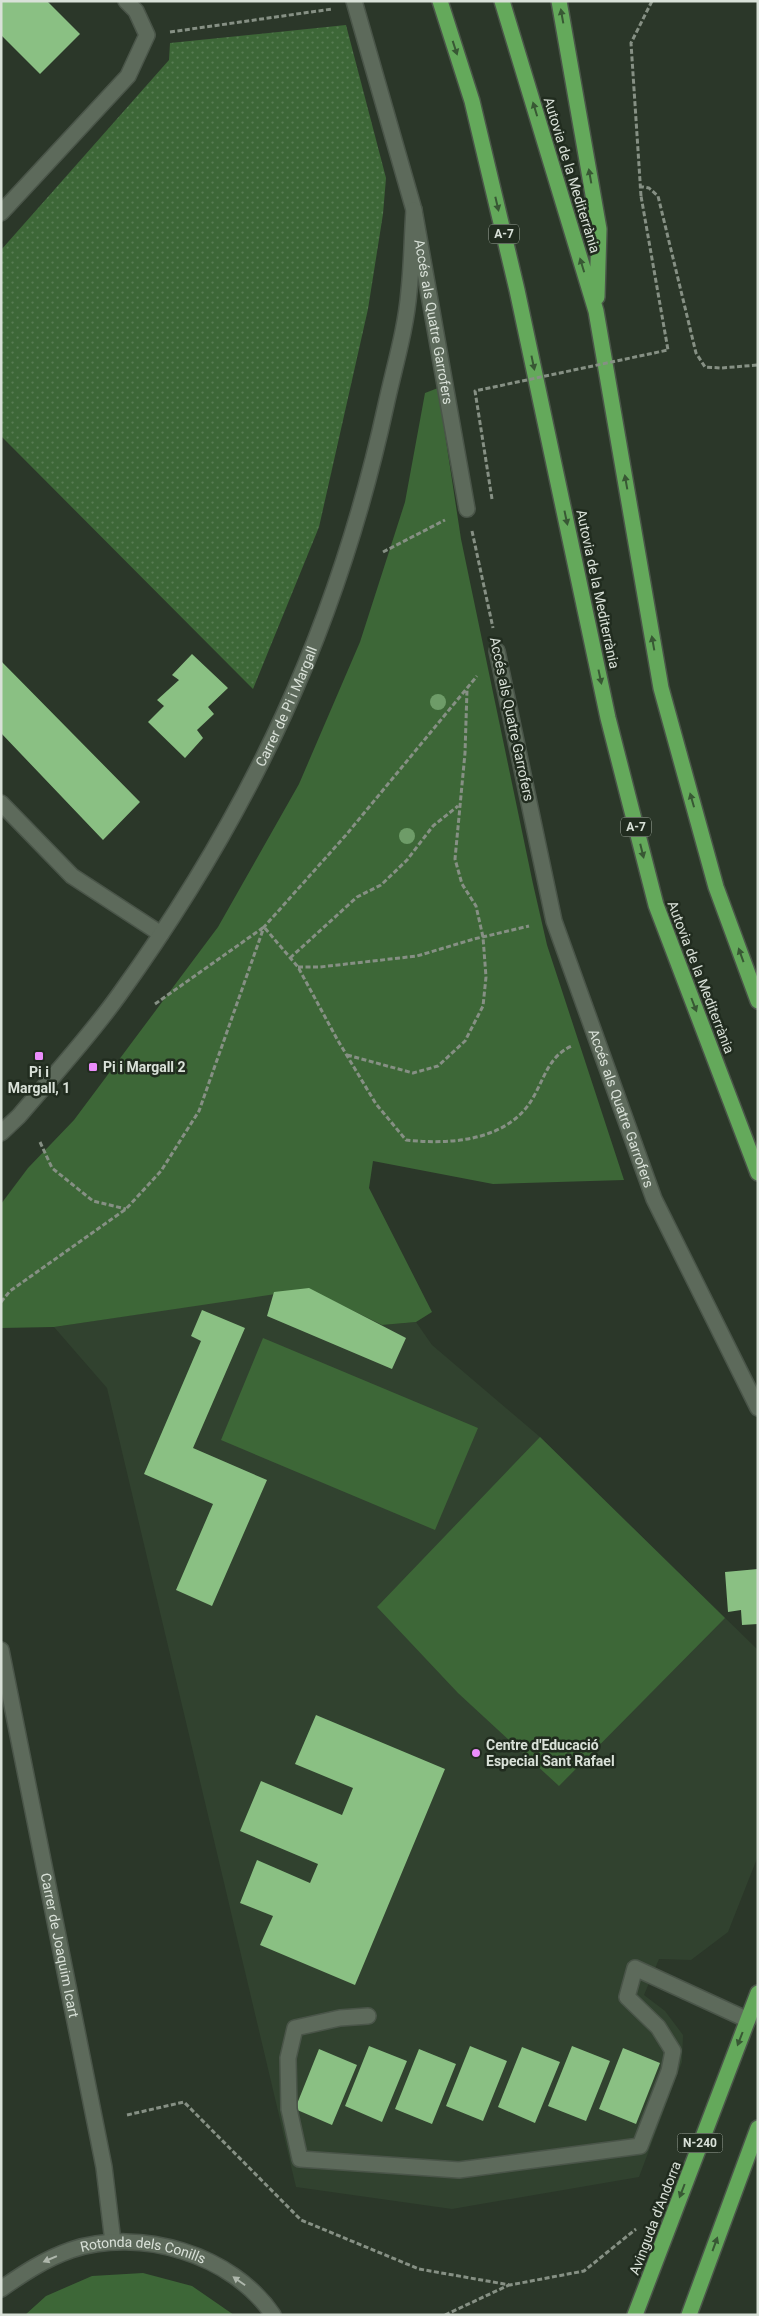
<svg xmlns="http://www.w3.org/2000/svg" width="759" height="2316" font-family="Roboto,sans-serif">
<defs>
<pattern id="park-dots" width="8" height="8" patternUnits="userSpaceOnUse" patternTransform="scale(1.25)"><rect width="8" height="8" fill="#3d6737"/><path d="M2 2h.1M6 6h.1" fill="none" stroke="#587c53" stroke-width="1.8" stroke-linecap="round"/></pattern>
</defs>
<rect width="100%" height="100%" fill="#2b3729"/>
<path fill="#31422f" d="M309,1288l73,37 34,-3 16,23 108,92 218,213v206l-30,76 -37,28 -32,-1 -15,36 21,16 18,24 -1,27 -43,115 -187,32 -156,-22 -189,-799 -53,-61z"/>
<path fill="#3d6737" d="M438,388l23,151 72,345 14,61 77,235 -131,4 -120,-23 -4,27 63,124 -16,10 -34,3 -73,-36 -255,38 -53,1v-124l27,-36 46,-48 144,-193 81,-143 61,-142 45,-140 20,-109z
M263,1338l215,90 -43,102 -214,-90z
M540,1437l185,181 -166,168 -101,-93 -81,-86z
M143,2273l49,13 42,29h-209l21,-19 46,-20z"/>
<path fill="url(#park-dots)" d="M346,25l40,153 -3,36 -15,95 -49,218 -66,162 -252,-253v-186l168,-190 1,-17z"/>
<path fill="#8ac083" d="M1,1h46l33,33 -40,40 -39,-39z
M192,654l36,34 -20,19 6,7 -17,16 6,8 -18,20 -37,-36 16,-16 -7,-6 22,-20 -7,-5z
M1,661l139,141 -37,38 -102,-107z
M309,1288l97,50 -14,31 -125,-53 7,-24z
M202,1310l43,18 -52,120 74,32 -55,126 -36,-16 37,-86 -69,-30 57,-133 -10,-5z
M758,1569v55l-16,1 -1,-15 -13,2 -3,-40z
M316,1715l129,54 -90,216 -95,-40 13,-29 -33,-13 17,-43 53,23 8,-19 -78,-33 21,-50 81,34 11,-27 -58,-24z
M369,2046l38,15 -25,61 -37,-16z
M470,2046l37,15 -24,60 -37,-15z
M572,2046l38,15 -24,60 -38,-15z
M522,2047l38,15 -25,61 -37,-16z
M623,2048l37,15 -24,61 -37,-15z
M319,2049l38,16 -25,60 -37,-16z
M419,2049l37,15 -24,60 -37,-15z"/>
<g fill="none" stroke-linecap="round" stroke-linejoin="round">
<g stroke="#4a5549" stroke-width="18">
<path id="lane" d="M368,2016l-28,2 -45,10 -7,30 1,51 11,50 159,11 181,-24 29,-75 4,-20 -15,-24 -31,-30 8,-29 113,52"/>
</g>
<g stroke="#4a5549" stroke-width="18">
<g id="street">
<path id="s1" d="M354,1l60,209 53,299"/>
<path d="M1,213l127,-137 19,-41 -11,-24 -10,-10"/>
<path id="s2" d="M497,651l57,270 100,278 104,209"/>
<path d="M1,803l71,73 89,58"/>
<path id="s3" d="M1,1133l18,-17c34,-40 70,-79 100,-121 132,-183 219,-369 267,-590 8,-37 20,-76 23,-114 3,-27 3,-54 5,-81"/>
<path id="s4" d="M1,1650l103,517 9,75"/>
<path id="s5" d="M1,2289c23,-16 44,-30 70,-39 69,-23 161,4 202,65"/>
</g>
</g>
<g stroke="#4a5549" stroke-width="18">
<path id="highway" d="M440,1l32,100 45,189 91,428 48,187 102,268
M502,1l94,310 65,377 55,199 42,114
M559,1l40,228 -2,68
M635,2315l123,-322
M689,2315l69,-187"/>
</g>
<path stroke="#869084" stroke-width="3" stroke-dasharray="5 2.5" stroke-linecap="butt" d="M170,32l162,-23
M639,186l10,2 9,8 38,157 9,14 16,1 37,-3
M641,196l-10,-153 21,-42
M472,531l21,97
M383,552l62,-32
M290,958l67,-61 24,-12 26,-25 26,-34 25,-20
M298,967h22l97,-11 57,-17 55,-13
M155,1004l109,-77 34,40 39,72 39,65 30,36c45,5 104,1 128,-44 11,-20 16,-41 38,-50
M347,1055l66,18 25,-7 27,-25 18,-35 3,-29 -3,-40 -7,-31 -14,-22 -7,-25 10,-106 2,-63
M40,1142l12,26 41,33 33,8
M1,1302l9,-11 116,-82 35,-38 38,-60 65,-184 82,-92 131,-159
M127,2115l57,-13 117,118 118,49 91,16 74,-14 52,-42
M445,2315l64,-30"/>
<use href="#lane" stroke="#5d6a5b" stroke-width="15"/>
<use href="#street" stroke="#5d6a5b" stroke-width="15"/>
<use href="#highway" stroke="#64a95b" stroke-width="15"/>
<path stroke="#869084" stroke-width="3" stroke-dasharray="5 2.5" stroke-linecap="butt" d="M492,499l-17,-108 193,-41 -27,-154"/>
</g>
<g fill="#6e9c68">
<circle cx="438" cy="702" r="8"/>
<circle cx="407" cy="836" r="8"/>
</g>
<defs><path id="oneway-solid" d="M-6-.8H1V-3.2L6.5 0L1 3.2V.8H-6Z" transform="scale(1.25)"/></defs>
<g fill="#385834">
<use href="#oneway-solid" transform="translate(562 16) rotate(-100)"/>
<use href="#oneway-solid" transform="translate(455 48) rotate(72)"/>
<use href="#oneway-solid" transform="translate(535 109) rotate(-107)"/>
<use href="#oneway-solid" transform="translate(590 176) rotate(-100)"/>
<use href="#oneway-solid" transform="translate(497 204) rotate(77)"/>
<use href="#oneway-solid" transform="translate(582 265) rotate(-107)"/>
<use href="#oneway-solid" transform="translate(533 363) rotate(78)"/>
<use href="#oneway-solid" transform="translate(626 482) rotate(-100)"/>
<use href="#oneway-solid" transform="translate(566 518) rotate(78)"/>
<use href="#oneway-solid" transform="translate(653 643) rotate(-100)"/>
<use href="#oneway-solid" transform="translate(600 677) rotate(78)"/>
<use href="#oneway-solid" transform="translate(692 800) rotate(-106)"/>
<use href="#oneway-solid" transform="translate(642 851) rotate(76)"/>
<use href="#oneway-solid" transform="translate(741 955) rotate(-110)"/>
<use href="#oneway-solid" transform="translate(694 1005) rotate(69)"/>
<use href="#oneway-solid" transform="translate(740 2039) rotate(111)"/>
<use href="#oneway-solid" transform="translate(682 2191) rotate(111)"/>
<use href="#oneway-solid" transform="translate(715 2244) rotate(-70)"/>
</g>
<g fill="#aeb7ac">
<use href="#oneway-solid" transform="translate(50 2259) rotate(157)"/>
<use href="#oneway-solid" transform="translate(239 2281) rotate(-145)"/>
</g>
<g fill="#eb8dfb" stroke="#212c1f" stroke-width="2">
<rect x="34" y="1051" width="10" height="10" rx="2.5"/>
<rect x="88" y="1062" width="10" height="10" rx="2.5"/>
<circle cx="476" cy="1753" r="5"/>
</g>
<g text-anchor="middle" stroke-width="5" stroke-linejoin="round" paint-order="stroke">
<g fill="#212c1f" stroke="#a2aba0" stroke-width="1">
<rect x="489" y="224.5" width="30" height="19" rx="4"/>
<rect x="621" y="817.5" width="30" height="19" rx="4"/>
<rect x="677.5" y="2133.5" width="45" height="19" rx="4"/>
</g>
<g font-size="12" font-weight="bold" fill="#d9e1d8">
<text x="504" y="238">A-7</text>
<text x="636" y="831">A-7</text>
<text x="700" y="2147">N-240</text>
</g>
<g font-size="14" fill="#d9e1d8" stroke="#212c1f">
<text transform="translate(572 175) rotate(73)" y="5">Autovia de la Mediterrània</text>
<text dy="5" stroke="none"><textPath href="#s1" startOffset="331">Accés als Quatre Garrofers</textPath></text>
<text transform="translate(598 589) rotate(78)" y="5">Autovia de la Mediterrània</text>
<text dy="5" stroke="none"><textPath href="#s3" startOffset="516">Carrer de Pi i Margall</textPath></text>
<text transform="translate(512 719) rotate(78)" y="5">Accés als Quatre Garrofers</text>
<text transform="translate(701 977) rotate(69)" y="5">Autovia de la Mediterrània</text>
<text dy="5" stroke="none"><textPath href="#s2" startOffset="475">Accés als Quatre Garrofers</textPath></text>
<text dy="5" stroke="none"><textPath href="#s4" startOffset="301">Carrer de Joaquim Icart</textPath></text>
<text transform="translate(655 2218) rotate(-69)" y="5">Avinguda d'Andorra</text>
<text dy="5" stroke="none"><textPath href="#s5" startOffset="154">Rotonda dels Conills</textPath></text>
</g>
<g font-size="14" font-weight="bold" fill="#d9e1d8" stroke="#212c1f" text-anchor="start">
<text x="103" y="1072">Pi i Margall 2</text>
<text x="39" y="1077" text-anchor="middle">Pi i<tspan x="39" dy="16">Margall, 1</tspan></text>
<text x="486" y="1750">Centre d'Educació<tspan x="486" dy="16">Especial Sant Rafael</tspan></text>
</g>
</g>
<rect width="759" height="2316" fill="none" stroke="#d9e1d8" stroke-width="5"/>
</svg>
